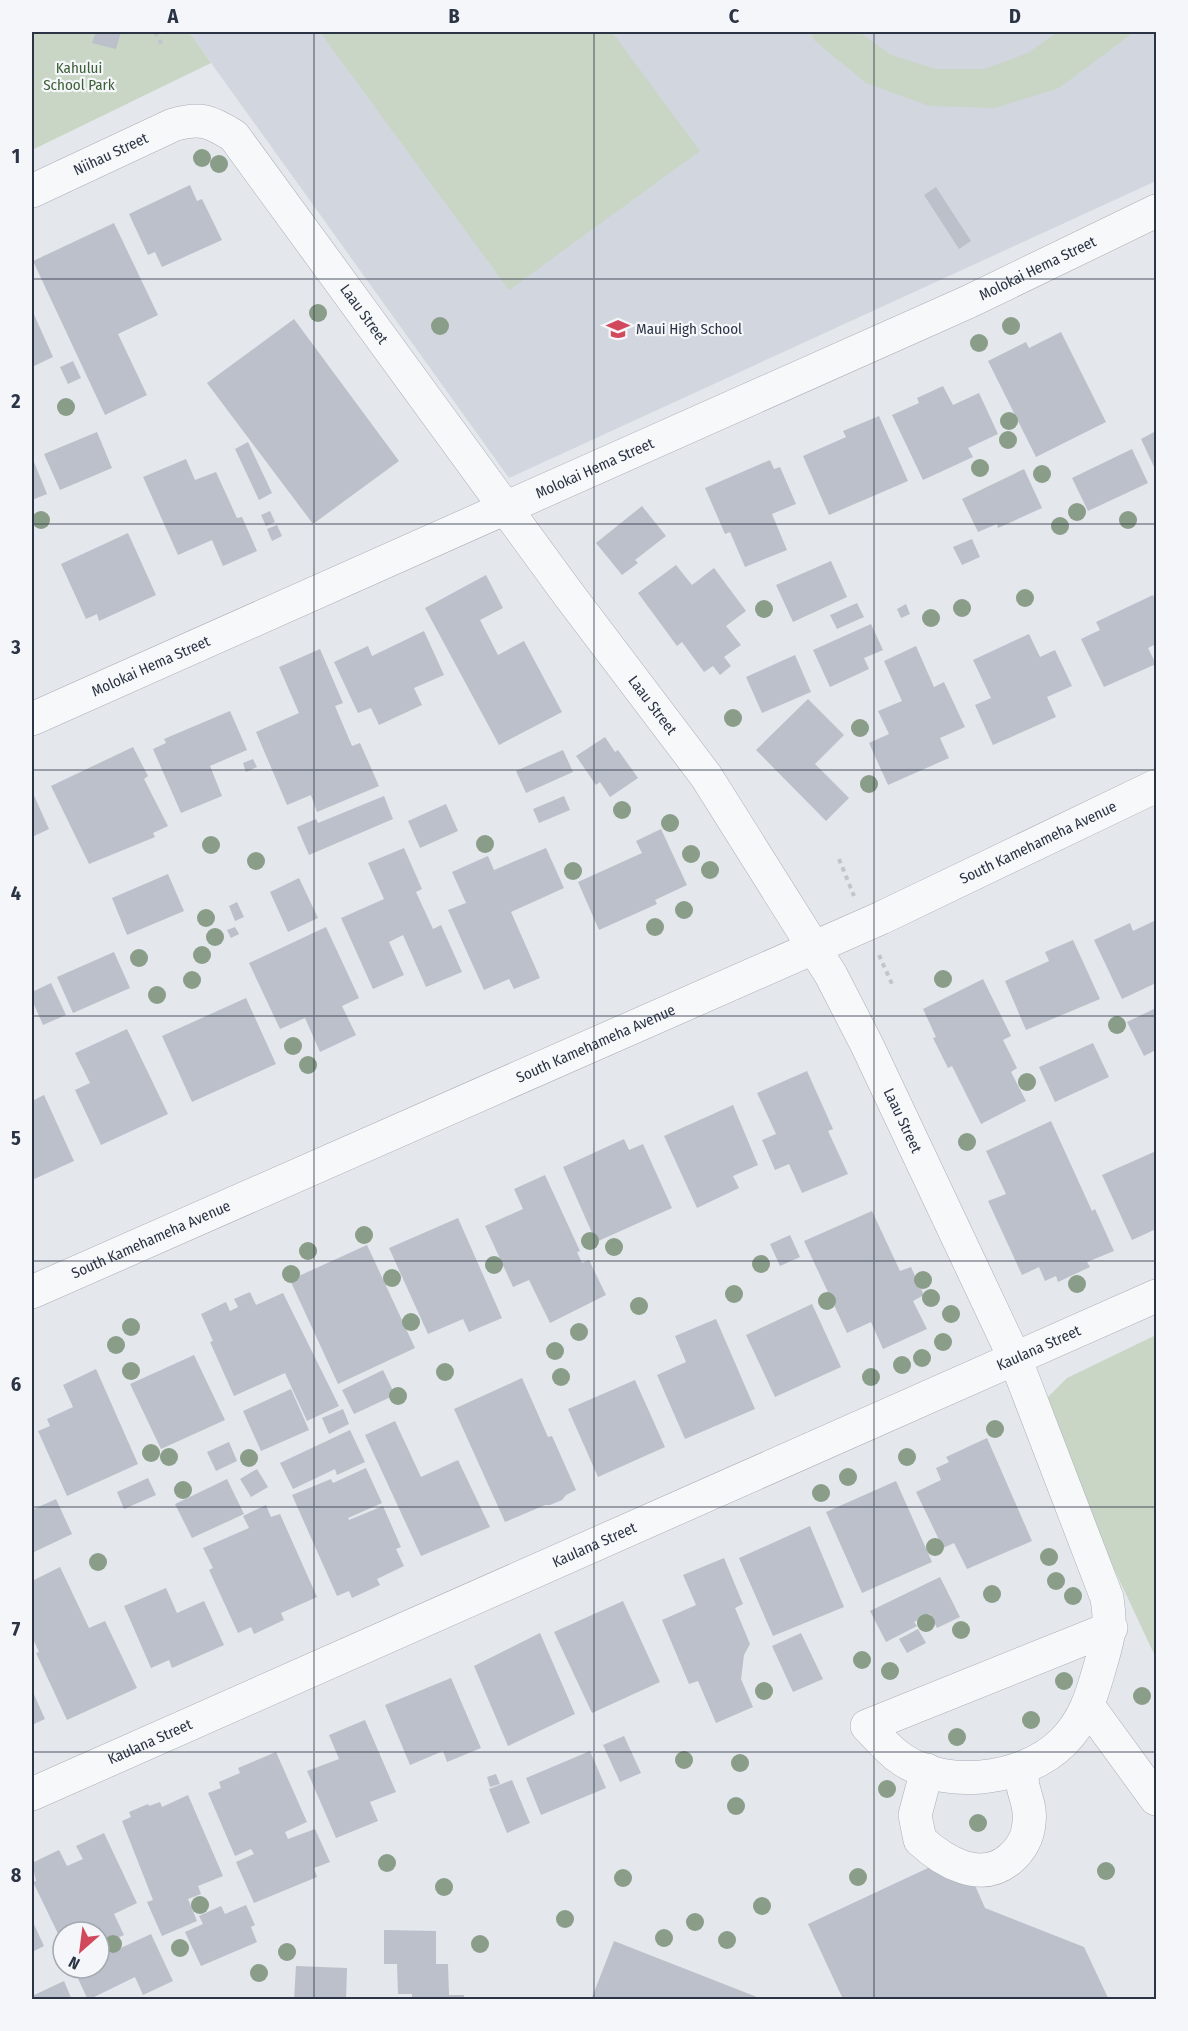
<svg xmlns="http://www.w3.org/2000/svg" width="1188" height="2031" font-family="'Fira Sans Condensed',sans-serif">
<rect width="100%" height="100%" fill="#e4e7ec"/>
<path fill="#d2d6de" d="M189,32h967v149l-647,297z"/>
<path fill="#c9d6c5" d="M32,32h157l22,31 -179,87z
M320,32h292l88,119 -191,139z
M810,32h49l32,23 45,14h48l44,-16 29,-21h77l-75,56 -64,20 -66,-2 -63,-23 -51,-42z
M1156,1335v323l-113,-240 4,-20 20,-20z"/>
<path fill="#bbc0ca" d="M96,32h25l-5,17 -24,-6z
M190,185l7,16 5,-2 20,41 -60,27 -7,-15 -7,3 -19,-41z
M936,187l35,54 -12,8 -35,-54z
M114,223l44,92 -40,19 29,61 -42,20 -72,-154z
M32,310l21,47 -21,10z
M294,319l105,142 -86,63 -106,-141z
M1061,332l45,90 -70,35 -48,-96 38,-19 3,6z
M73,361l8,17 -13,6 -8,-17z
M943,386l10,19 26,-12 19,41 -30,14 5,9 -50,23 -31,-65 27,-12 -2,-5z
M879,416l29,65 -79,34 -26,-59 43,-19 -3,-6z
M1156,431v40l-15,-32z
M97,432l15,36 -52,22 -16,-36z
M248,442l24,51 -13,7 -24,-51z
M1132,449l16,34 -60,28 -16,-33z
M186,459l9,21 21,-8 21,46 5,-1 15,34 -34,15 -11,-26 -34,15 -35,-78z
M770,460l4,9 6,-2 16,37 -24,10 15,36 -42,17 -15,-35 -5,2 -20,-46z
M34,462l13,32 -15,6v-37z
M1024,469l18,39 -44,20 -1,-4 -19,8 -16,-33z
M642,506l24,30 -31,24 3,3 -16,12 -26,-32z
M270,511l5,11 -9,4 -5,-11z
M277,525l5,11 -10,5 -5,-12z
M128,533l28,62 -57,26 -2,-7 -11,5 -25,-55z
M972,539l8,18 -18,8 -9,-18z
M831,561l16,36 -54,25 -17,-37z
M676,565l16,20 22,-17 32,43 -20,15 15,19 -17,12 7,9 -11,9 -7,-9 -9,6 -22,-30 -5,4 -39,-53z
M486,575l17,33 -23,12 18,35 26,-14 38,71 -63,33 -74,-137z
M1153,595l3,7v42l-8,4 8,16 -52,23 -23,-48 19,-9 -4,-8z
M857,603l7,14 -27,12 -7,-14z
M906,604l4,10 -9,4 -4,-9z
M871,624l12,26 -19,8 5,11 -39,18 -17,-37z
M424,631l20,44 -30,13 8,17 -43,20 -8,-17 -13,5 -24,-51 34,-16 4,10z
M1029,634l11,23 15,-7 17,36 -25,11 9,20 -63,28 -18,-40 16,-7 -18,-38z
M916,646l18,41 10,-5 21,45 -25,11 9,20 -61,27 -19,-42 20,-9 -11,-23 24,-10 -18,-40z
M320,649l23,54 -8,3 17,40 8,-3 19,43 -62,26 -6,-17 -24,10 -31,-73 43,-19 -20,-46z
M795,655l16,37 -49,21 -16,-36z
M808,699l36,36 -29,29 34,34 -23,23 -70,-71z
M230,711l17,39 -37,16 12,30 -41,17 -28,-64 13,-6 -2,-4z
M605,737l10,15 3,-2 20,28 -28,19 -10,-15 -4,3 -20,-29z
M133,747l15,29 -4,3 24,47 -15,7 2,4 -66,27 -38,-78z
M563,750l10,22 -47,21 -10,-22z
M253,759l4,8 -11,5 -3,-9z
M32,791l17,38 -17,8z
M384,796l9,23 -84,36 -12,-28 19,-8 2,4z
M564,796l6,14 -31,13 -6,-14z
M446,804l12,27 -38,17 -12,-27z
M661,829l26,56 -32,15 2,4 -58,26 -21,-48 64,-29 -6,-12z
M404,848l18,41 -6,3 17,37 8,-4 21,47 -36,15 -23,-52 -14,7 15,33 -31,14 -32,-71 43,-19 -16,-36z
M546,848l18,40 -53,24 29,66 -26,11 -5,-10 -25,11 -36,-80 18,-7 -14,-31 36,-16 6,14z
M168,874l16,37 -57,24 -15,-37z
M299,878l19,40 -30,14 -18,-40z
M237,902l7,15 -9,4 -6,-15z
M1156,920v63l-34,16 -28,-59 36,-17 3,8z
M235,927l4,7 -8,4 -4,-8z
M326,927l33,71 -17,8 14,29 -36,17 -15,-34 -25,11 -31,-66z
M1073,940l27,59 -74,31 -21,-49 44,-20 -4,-9z
M114,952l16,36 -57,25 -16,-36z
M983,979l28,57 -8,4 14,28 -6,4 15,29 -45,23 -29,-58 -4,2 -15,-30 3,-1 -13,-28z
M51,983l15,32 -23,10 -11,-25v-8z
M246,998l30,66 -84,38 -30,-66z
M1156,1008v42l-12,6 -17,-34z
M127,1029l41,85 -67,31 -26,-55 15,-7 -15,-30z
M1093,1043l16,34 -54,25 -16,-35z
M807,1071l26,58 -5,2 20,43 -46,19 -13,-29 -14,6 -13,-30 14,-6 -19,-41z
M44,1095l30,66 -42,19v-79z
M733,1105l25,60 -25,11 6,12 -42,20 -33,-72z
M1051,1121l41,90 3,-2 19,42 -27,11 3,5 -32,15 -2,-6 -11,5 -6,-14 -17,8 -34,-74 18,-7 -20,-43z
M624,1139l5,11 14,-6 29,64 -76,34 -33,-75z
M1156,1151v78l-24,11 -30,-65z
M545,1175l35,76 -3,1 5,11 7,-3 17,35 -56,28 -21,-43 -16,7 -28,-61 38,-17 -9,-20z
M872,1211l28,60 11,-4 13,28 -11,6 14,28 -44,20 -12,-27 -24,11 -43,-92z
M458,1218l44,100 -33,14 -6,-13 -35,15 -39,-86z
M790,1235l10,22 -20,9 -10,-22z
M367,1245l48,103 -77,36 -48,-104z
M250,1292l6,13 27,-12 56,113 -32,15 -22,-48 -51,23 -24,-54 3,-1 -12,-27 25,-12 4,9 8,-4 -4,-8z
M812,1304l29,63 -66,30 -29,-62z
M716,1319l39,90 -70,30 -28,-64 29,-13 -11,-26z
M194,1355l31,65 -64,29 -31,-65z
M96,1369l42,95 -71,32 -29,-65 12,-5 -3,-7 26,-12 -10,-22z
M383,1370l12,25 -41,19 -12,-24z
M522,1378l26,59 4,-1 24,54 -10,5 -4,5 -12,5h-5l-40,17 -51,-113z
M635,1380l30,67 -67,30 -30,-68z
M291,1389l18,41 -48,21 -18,-40z
M343,1409l6,15 -20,10 -7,-16z
M395,1421l26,56 37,-17 32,67 -69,29 -56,-121z
M350,1430l15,32 -28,13 -2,-6 -42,20 -13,-26z
M987,1438l45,103 -65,28 -13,-26 -11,5 -27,-56 25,-12 -5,-12 13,-6 -3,-5z
M229,1442l8,19 -21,10 -9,-19z
M366,1468l16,35 -34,15 1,2 34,-14 18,41 -5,2 8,17 -27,13 3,6 -28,13 -3,-7 -12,5 -45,-101 39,-16 2,4z
M257,1469l11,18 -17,10 -11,-18z
M148,1478l8,17 -32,14 -7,-17z
M227,1479l17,35 -52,24 -17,-34z
M896,1481l36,81 -70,31 -36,-81z
M56,1499l16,35 -40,19v-43z
M266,1505l5,12 9,-3 37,83 -36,16 3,7 -30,14 -3,-7 -13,6 -29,-63 4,-2 -10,-20 46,-20 -6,-12z
M810,1526l34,81 -71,29 -34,-78z
M724,1558l19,46 -8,4 15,36 -6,11 -3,24 12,28 -37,16 -18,-42 -9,3 -27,-64 34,-15 -13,-30z
M60,1567l29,61 16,-7 32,67 -70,32 -31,-67 3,-1 -7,-15v-56z
M940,1577l20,40 -23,11 -7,-14 -16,8 3,4 -31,16 -16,-31z
M166,1588l11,25 27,-12 20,44 -52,23 -3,-8 -18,8 -27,-62z
M623,1601l37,81 -68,31 -38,-81z
M918,1629l8,14 -19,10 -8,-14z
M540,1633l35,81 -67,32 -34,-80z
M801,1633l22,46 -30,13 -21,-46z
M451,1678l30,70 -34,14 -4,-11 -33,14 -25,-60z
M32,1690l13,29 -13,6z
M365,1720l31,72 -26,10 8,19 -42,17 -29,-67 32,-12 -10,-24z
M624,1736l17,37 -21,9 -17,-37z
M590,1751l16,37 -65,27 -15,-37z
M276,1752l31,70 -22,10 3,7 27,-10 15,33 -16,6 3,9 -63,26 -18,-41 18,-8 -3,-5 -16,7 -27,-63 13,-5 -2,-6 21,-9 -2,-5z
M496,1774l4,10 -10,3 -3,-10z
M512,1780l18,43 -23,10 -18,-44z
M188,1795l35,81 -25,10 3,8 -13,5 9,22 -35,15 -15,-34 6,-2 -31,-79 9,-4 -2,-5 19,-8 1,2 11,-4 2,5z
M104,1833l33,70 -23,11 10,21 -25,11v-14h-36v12l-30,-62 3,-1 -4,-18 27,-13 8,16 16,-7 -7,-13z
M943,1861l27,13 15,34 99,39 25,53h-272l5,-3 -34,-73z
M246,1905l9,20 -4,2 6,15 -56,24 -16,-34 18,-8 -4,-8 22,-10 4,8z
M32,1920l12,26 -12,6z
M384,1930l52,1v33h12l1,31h15v5h-52v-6h-14l-1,-30h-13z
M151,1934l22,47 -30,14 -8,-18 -47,23 -14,-30 25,-2v-10z
M614,1941l148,58v1h-171z
M296,1966l51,2 -1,32h-52z
M64,1981l8,19h-40v-4z"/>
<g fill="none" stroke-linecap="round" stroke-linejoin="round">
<g stroke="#a9aeb7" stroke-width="34">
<g id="minor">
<path id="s1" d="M32,191l141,-66c28,-8 37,-4 61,11l332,455 140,185 125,199 36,70 149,316 91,237c5,34 1,40 -8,72 -8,28 -15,51 -36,72 -40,40 -122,49 -167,13 -10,-8 -20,-20 -29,-29l244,-98"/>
<path id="s2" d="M32,719l936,-417 188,-91"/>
<path id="s3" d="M32,1292l849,-374 275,-132"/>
<path d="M1089,1707l67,92"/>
<path d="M927,1770l-12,45 5,25c24,22 61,44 90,19 11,-9 18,-22 19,-36 3,-22 -10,-32 -6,-54"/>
<path id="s4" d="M32,1794l1124,-498"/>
</g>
</g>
<path stroke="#c2c5cb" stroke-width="4" stroke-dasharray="4.5 4.5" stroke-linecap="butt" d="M155,32l8,15
M839,859l15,37
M879,955l13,29"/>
<use href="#minor" stroke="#f7f8fa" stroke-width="33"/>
</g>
<g fill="#899d89">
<circle cx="202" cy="158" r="9"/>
<circle cx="219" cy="164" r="9"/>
<circle cx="318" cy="313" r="9"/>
<circle cx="440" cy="326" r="9"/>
<circle cx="1011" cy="326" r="9"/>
<circle cx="979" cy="343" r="9"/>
<circle cx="66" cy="407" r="9"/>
<circle cx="1009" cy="421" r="9"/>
<circle cx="1008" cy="440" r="9"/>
<circle cx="980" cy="468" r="9"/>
<circle cx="1042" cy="474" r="9"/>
<circle cx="1077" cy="512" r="9"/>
<circle cx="41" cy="520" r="9"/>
<circle cx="1128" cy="520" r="9"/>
<circle cx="1060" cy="526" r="9"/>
<circle cx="1025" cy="598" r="9"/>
<circle cx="962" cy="608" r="9"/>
<circle cx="764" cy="609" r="9"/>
<circle cx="931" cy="618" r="9"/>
<circle cx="733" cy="718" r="9"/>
<circle cx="860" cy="728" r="9"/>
<circle cx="869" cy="784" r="9"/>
<circle cx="622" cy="810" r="9"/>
<circle cx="670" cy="823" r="9"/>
<circle cx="485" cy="844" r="9"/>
<circle cx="211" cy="845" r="9"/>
<circle cx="691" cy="854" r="9"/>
<circle cx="256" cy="861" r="9"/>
<circle cx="710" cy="870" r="9"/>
<circle cx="573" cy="871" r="9"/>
<circle cx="684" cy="910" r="9"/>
<circle cx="206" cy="918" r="9"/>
<circle cx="655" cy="927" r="9"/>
<circle cx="215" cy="937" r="9"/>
<circle cx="202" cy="955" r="9"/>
<circle cx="139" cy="958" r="9"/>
<circle cx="943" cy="979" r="9"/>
<circle cx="192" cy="980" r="9"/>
<circle cx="157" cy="995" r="9"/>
<circle cx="1117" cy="1025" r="9"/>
<circle cx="293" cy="1046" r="9"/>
<circle cx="308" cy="1065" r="9"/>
<circle cx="1027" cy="1082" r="9"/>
<circle cx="967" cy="1142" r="9"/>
<circle cx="364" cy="1235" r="9"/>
<circle cx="590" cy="1241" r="9"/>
<circle cx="614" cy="1247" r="9"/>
<circle cx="308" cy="1251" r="9"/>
<circle cx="761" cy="1264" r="9"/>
<circle cx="494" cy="1265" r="9"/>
<circle cx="291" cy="1274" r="9"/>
<circle cx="392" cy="1278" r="9"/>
<circle cx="923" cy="1280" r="9"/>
<circle cx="1077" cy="1284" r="9"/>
<circle cx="734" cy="1294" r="9"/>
<circle cx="931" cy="1298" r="9"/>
<circle cx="827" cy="1301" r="9"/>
<circle cx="639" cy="1306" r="9"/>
<circle cx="951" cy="1314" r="9"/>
<circle cx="411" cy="1322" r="9"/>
<circle cx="131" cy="1327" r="9"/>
<circle cx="579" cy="1332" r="9"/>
<circle cx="943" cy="1342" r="9"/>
<circle cx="116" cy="1345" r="9"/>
<circle cx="555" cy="1351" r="9"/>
<circle cx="922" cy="1358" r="9"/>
<circle cx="902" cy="1365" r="9"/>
<circle cx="131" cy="1371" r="9"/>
<circle cx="445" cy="1372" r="9"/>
<circle cx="561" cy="1377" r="9"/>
<circle cx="871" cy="1377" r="9"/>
<circle cx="398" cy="1396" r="9"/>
<circle cx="995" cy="1429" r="9"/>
<circle cx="151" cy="1453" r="9"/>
<circle cx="169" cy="1457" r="9"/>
<circle cx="907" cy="1457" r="9"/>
<circle cx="249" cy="1458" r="9"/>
<circle cx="848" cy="1477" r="9"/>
<circle cx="183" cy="1490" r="9"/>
<circle cx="821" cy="1493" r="9"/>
<circle cx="935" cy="1547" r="9"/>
<circle cx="1049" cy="1557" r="9"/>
<circle cx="98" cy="1562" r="9"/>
<circle cx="1056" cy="1581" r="9"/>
<circle cx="992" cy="1594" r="9"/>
<circle cx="1073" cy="1596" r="9"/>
<circle cx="926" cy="1623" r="9"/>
<circle cx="961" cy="1630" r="9"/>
<circle cx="862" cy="1660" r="9"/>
<circle cx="890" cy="1671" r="9"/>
<circle cx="1064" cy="1681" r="9"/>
<circle cx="764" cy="1691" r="9"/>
<circle cx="1142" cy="1696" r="9"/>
<circle cx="1031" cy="1720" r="9"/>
<circle cx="957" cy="1737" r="9"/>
<circle cx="684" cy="1760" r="9"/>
<circle cx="740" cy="1763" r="9"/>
<circle cx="887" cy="1789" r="9"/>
<circle cx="736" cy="1806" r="9"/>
<circle cx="978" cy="1823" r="9"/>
<circle cx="387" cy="1863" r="9"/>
<circle cx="1106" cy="1871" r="9"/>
<circle cx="858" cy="1877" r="9"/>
<circle cx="623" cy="1878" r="9"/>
<circle cx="444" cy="1887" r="9"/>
<circle cx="200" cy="1905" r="9"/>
<circle cx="762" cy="1906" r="9"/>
<circle cx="565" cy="1919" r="9"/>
<circle cx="695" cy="1922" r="9"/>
<circle cx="664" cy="1938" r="9"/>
<circle cx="727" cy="1940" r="9"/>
<circle cx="113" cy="1944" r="9"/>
<circle cx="480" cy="1944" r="9"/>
<circle cx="180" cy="1948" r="9"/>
<circle cx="287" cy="1952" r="9"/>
<circle cx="259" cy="1973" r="9"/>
</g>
<path fill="none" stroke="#2b3445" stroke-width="1.5" stroke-opacity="0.55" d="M314,32v1968M594,32v1968M874,32v1968M32,279h1124M32,524h1124M32,770h1124M32,1016h1124M32,1261h1124M32,1507h1124M32,1752h1124"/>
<defs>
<g id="school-bare" transform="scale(1.8)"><path d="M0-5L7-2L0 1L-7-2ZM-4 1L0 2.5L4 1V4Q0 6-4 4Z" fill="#d1495b" stroke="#f4f6f9" stroke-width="2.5" paint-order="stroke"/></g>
</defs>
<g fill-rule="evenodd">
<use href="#school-bare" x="618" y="329"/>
</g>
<g text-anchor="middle" stroke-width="4.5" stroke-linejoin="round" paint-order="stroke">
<g font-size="15" fill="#3f6138" stroke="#f4f6f9">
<text x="79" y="73">Kahului<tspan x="79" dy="17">School Park</tspan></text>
</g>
<g font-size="15" fill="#2b3445" stroke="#f4f6f9">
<text dy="5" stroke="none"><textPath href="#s1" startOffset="87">Niihau Street</textPath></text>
<text dy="5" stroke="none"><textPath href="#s2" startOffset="1102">Molokai Hema Street</textPath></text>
<text dy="5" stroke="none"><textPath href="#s1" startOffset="441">Laau Street</textPath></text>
<text dy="5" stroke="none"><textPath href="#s2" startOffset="616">Molokai Hema Street</textPath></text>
<text dy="5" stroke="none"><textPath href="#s2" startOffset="130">Molokai Hema Street</textPath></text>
<text dy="5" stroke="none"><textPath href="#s1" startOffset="927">Laau Street</textPath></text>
<text dy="5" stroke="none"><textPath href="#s3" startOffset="1102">South Kamehameha Avenue</textPath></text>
<text dy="5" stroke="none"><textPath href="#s3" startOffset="616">South Kamehameha Avenue</textPath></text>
<text dy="5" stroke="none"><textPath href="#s1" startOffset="1413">Laau Street</textPath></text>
<text dy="5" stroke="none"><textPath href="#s3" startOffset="130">South Kamehameha Avenue</textPath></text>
<text dy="5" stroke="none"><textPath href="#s4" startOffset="1101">Kaulana Street</textPath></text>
<text dy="5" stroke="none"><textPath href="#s4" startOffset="615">Kaulana Street</textPath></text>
<text dy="5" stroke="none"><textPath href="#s4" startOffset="129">Kaulana Street</textPath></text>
</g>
<g font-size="15" fill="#2b3445" stroke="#f4f6f9" text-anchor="start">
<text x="636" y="334">Maui High School</text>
</g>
</g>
<rect width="1188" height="2031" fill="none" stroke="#f4f6f9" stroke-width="66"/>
<g transform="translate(81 1950) rotate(208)"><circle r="28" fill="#f4f6f9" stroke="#a4a8b1" stroke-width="1.5"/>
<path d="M0-4.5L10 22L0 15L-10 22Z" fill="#d1495b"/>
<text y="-9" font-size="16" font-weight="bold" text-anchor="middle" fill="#2b3445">N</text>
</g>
<rect x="33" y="33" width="1122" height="1965" fill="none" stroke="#2b3445" stroke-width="2"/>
<g font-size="20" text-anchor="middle" font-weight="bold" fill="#2b3445">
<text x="173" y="23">A</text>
<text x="454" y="23">B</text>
<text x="734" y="23">C</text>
<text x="1015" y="23">D</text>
<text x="16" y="163">1</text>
<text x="16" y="408">2</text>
<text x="16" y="654">3</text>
<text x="16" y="900">4</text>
<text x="16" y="1145">5</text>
<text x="16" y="1391">6</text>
<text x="16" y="1636">7</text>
<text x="16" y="1882">8</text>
</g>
</svg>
